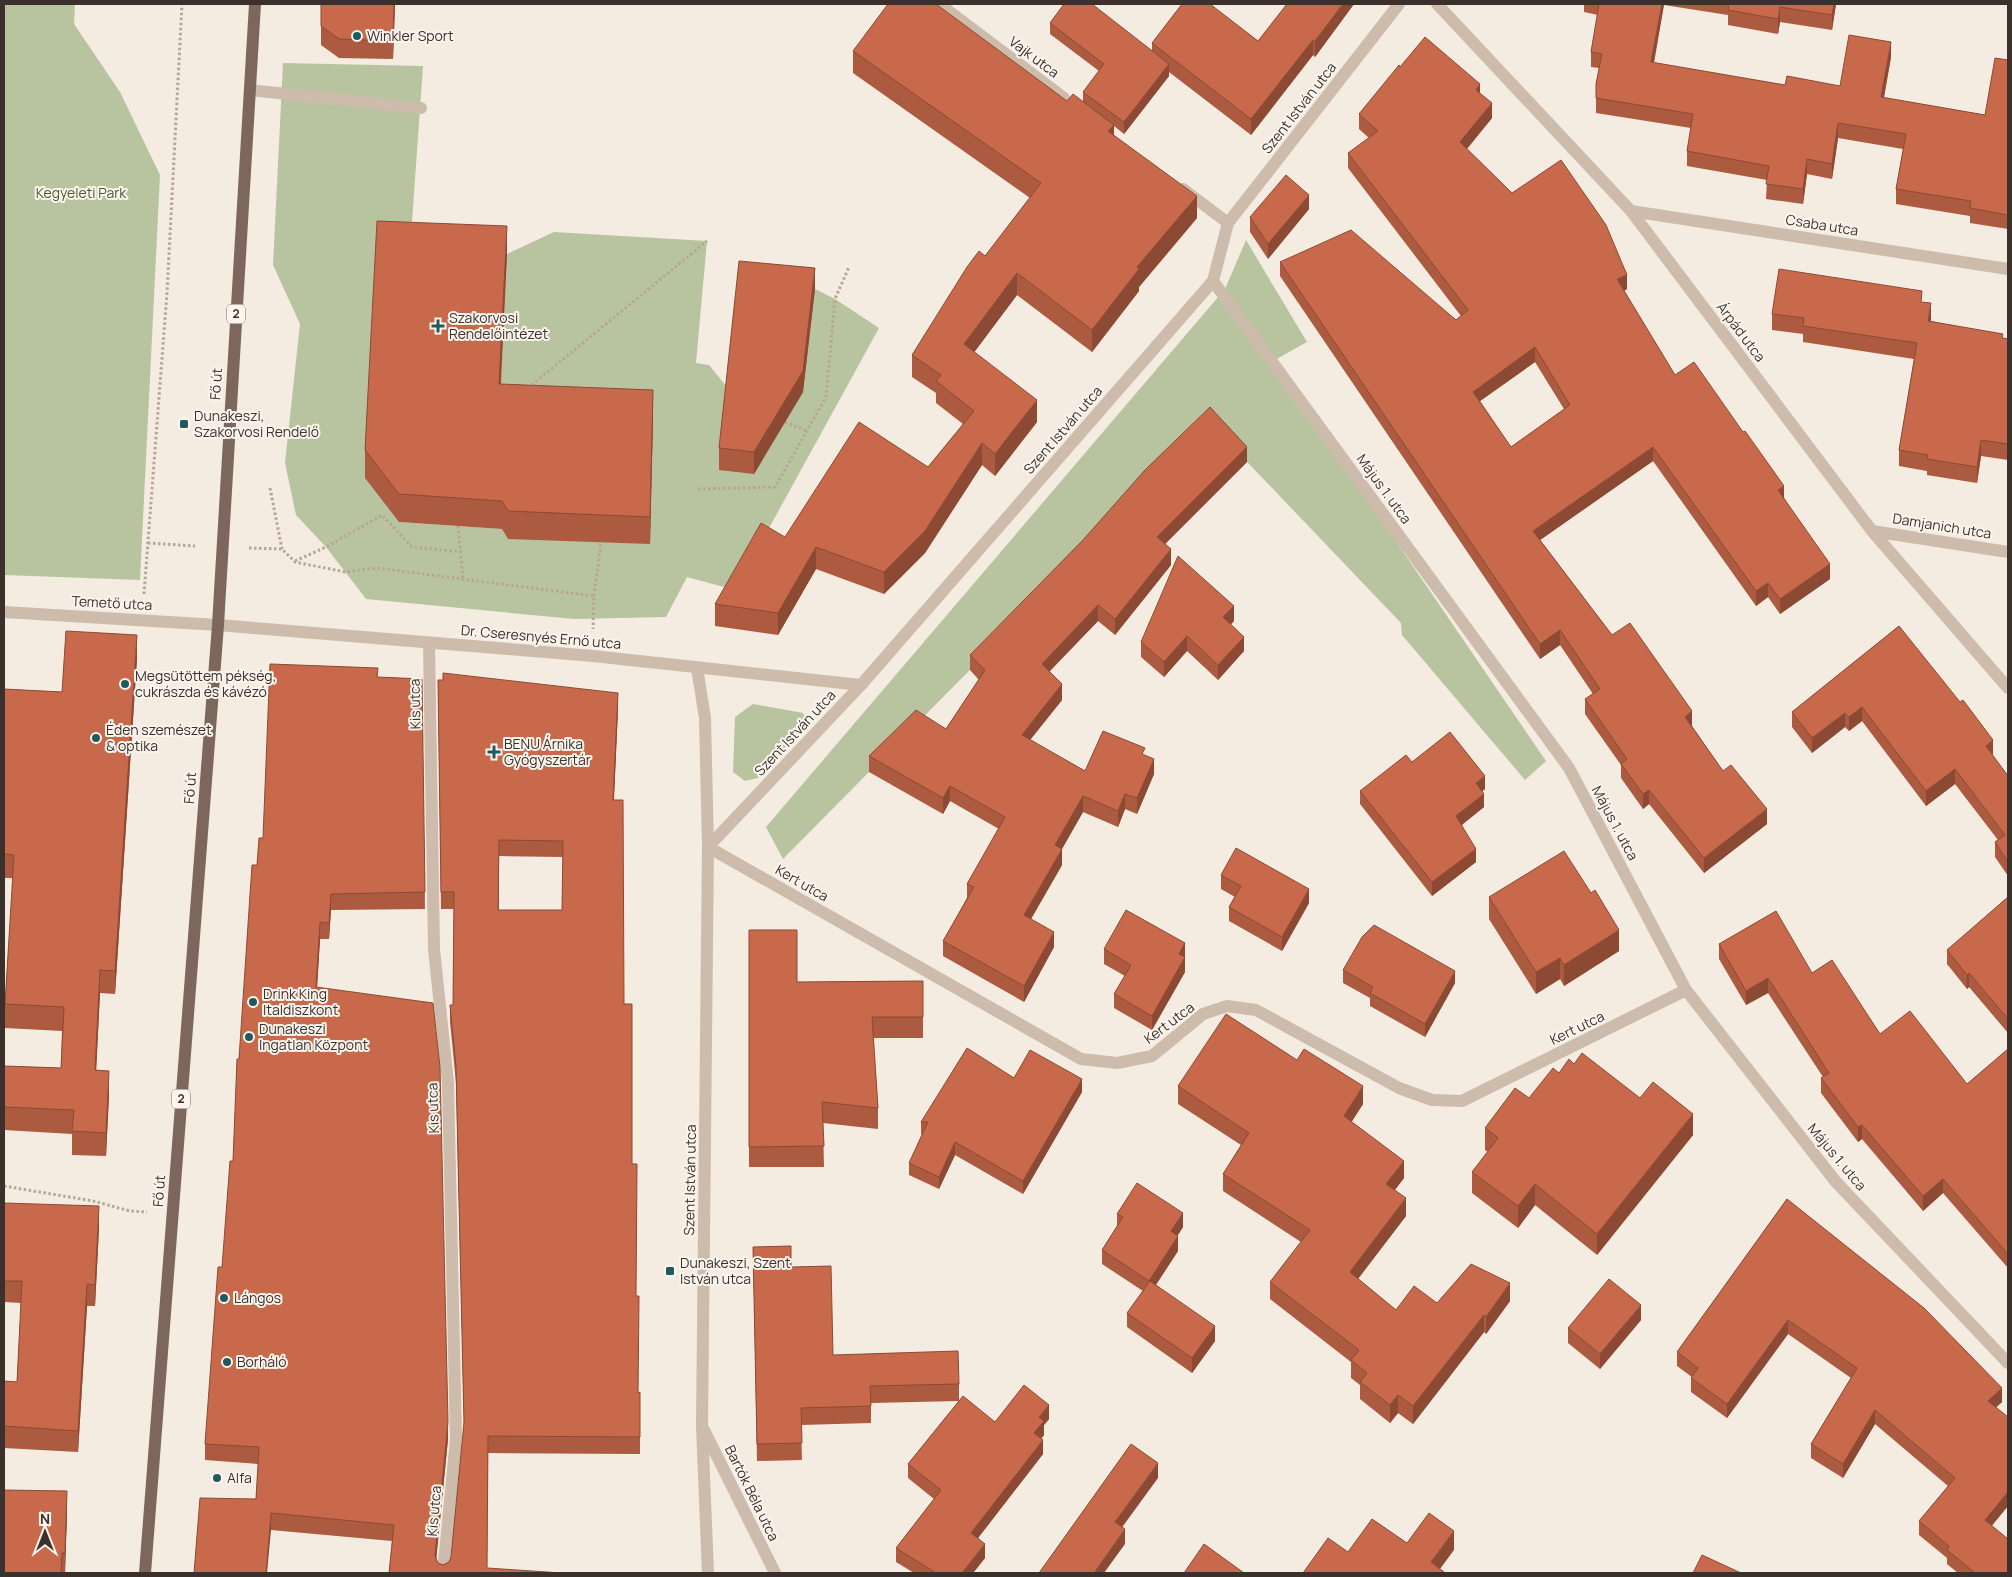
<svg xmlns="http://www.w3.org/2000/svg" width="2012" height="1577" font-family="Manrope,sans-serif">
<rect width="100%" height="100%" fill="#f4ebe1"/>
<path fill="#b8c4a0" d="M4,4h71l-1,20 46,68 40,83 -20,405 -136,-5z
M283,63l140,3 -13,184 -11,272 103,7 6,10 -8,-140 7,-145 47,-22 153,9 -11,122 13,2 18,22 76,5 12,-103 20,10 44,29 -144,262 -48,-13 -21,40 -92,2 -208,-20 -40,-52 -30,-32 -11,-52 15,-139 -27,-59z
M1246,240l61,102 -34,19 273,400 -21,19 -123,-145 -1,-12 -191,-200 -163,169 -264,267 -17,-32 459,-538z
M753,704l50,9 7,12 -52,53 -13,3 -12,-9 2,-55z"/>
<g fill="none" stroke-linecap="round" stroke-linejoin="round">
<path stroke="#b9a596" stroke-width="3" stroke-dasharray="2.5 2.5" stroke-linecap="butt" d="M528,388l179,-147
M785,422l22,9
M270,488l12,61
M698,489l77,-2 51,-90 9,-98 14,-32
M458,526l5,53
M148,543l47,3
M249,548l33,1 13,13 50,10 32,-4 217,28 -1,33
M295,561l31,-14 56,-32 30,32 49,5
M144,594l23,-301 15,-289
M594,596l7,-54
M4,1186l89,15 37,10 17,1"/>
<path stroke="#cdbbac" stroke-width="12" d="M1399,4l-171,219 -15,58 -352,404 -153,162 373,212 36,4 35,-7 51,-42 24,-8 29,4 143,78 33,12 30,1 224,-111
M1437,4l194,207 241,320 136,157
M942,6l122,92
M250,90l171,18
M1183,189l45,34
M1631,211l377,58
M1213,281l356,487 117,222 150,192 172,181
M1872,531l136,21
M4,612l214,13 375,31 268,29
M429,643l5,306 14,134 8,356 -13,134
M697,668l8,50 3,129 -6,579 6,147
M704,1430l71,143"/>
<path stroke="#7d675c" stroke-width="12" d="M145,1573l73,-948 37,-621"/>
</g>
<path fill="#ac5a40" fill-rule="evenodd" d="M321,4h74l-2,55 -54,-1 -18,-13z
M1354,4l-39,53 -2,-2 -62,80 -82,-63v4l-45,58 -10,-8v9l83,83 -58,69v4l-47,61 -75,-57 -43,57 63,70 -42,54 -13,-11 -57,88 -41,41 -68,-25 -38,66 -63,-9v-22l70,-67 143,-70 35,-43 -27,-21v-10l-24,-16v-22l73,-99 45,-58 -177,-125v-22l214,50h16v-9l16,-21 -49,-37v-11l102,28v-8l106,-2z
M1584,4h252l-4,26 -52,-8 -2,12 -50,-9v-10l-64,-10 -10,58 131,22 55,1 51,-29 -7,41 101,17 23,-55v169l-38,-6v-7l-74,-12v-15l7,-40 -65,-11 -6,41 -25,-5 -4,30 -37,-5 1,-19 -80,-14v-15l4,-23 -95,-15v-29l3,-16 -8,-1v-15l7,-37 -14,-3z
M1400,67l80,26 12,25 -25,31 45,44 115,96 -3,2 51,84 109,123 46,81 -50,35 -12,-17 -12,9 -103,-145 -113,79 72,95 80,91 31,45 44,53 -63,49 -55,-69 -6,5 -22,-31v-13l-36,-51v-15l8,-5 -33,-49 -20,14 -260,-383v-14l176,58 5,-4 -113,-148v-15l21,-15 -10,-9v-15zM1535,362l29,47 -53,38 -31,-46z
M1309,209l-41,50 -18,-27v-15z
M507,254l-6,130 152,34 -3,126 -142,-5 -6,-10 -103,-7 -34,-44v-28z
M815,289l-12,103 -49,82 -35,-4v-22z
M1922,302l9,17v2l77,18v121l-27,-4 -4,27 -50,-8v-4l-28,-5v-16l15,-91 -111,-17v-8l-31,-4v-16z
M1247,462l-82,82 6,21 -56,70 -17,-14 -48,50 12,29 -32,40 55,31 60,-16 9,19 -17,40 -12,-5 -7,18 -35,-15 -21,37v16l-31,54 23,28 -30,55 -81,-46v-15l24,-43v-14l32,-55 -49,-28 -7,13 -74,-42v-16l77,-27 33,-49 -9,-10v-15z
M1234,621l-3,3 13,27 -26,29 -31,-29 -23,26 -23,-20v-15z
M1899,626l94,128 -1,1 16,21v100l-13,-19v-15l3,-2 -43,-56 -29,22 -64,-85 -13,10 -4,-4 -33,26 -20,-26v-15z
M137,658l-22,336 -15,-1 -4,77 13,25 -3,61 -34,-1v-21l-68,-4v-64l57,2 1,-37 -57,-3v-24l8,-126h-9v-189l58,3z
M378,677l44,2 3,230 -94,1 -2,29h-9l-3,48 131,452 -12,120 2,4 5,2 6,-3 2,-5 13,-132 -8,-342 -6,-62v-16h3l1,-96h-13l-3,-229 180,29 -4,91 18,364 4,132 2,97 2,-1v62l-152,-1 -1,115 -98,5 3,-32 -121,-11 -15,-31 2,-35 -53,-4v-16l28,-283 6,-102 18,-194 6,-27zM499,856l64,1 -1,53h-63z
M1412,762l73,27 -3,2 2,16 -22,18 14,37 -44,34 -72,-92v-13z
M1221,875l88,28 -27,48 -53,-30v-14l6,-10 -14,-8z
M1489,897l130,54 -55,35 -4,-7 -24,15 -47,-75z
M2008,897v136l-39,-46 -2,2 -20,-25v-14z
M749,930l48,52 126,-1v57h-50l5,70v21l-55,-6 1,44h-75z
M1185,943v29l-33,58 -38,-22v-14l11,-18 -21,-12v-15z
M1719,944l93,29 68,61 87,50 41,-35v219l-65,-75 -20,18 -61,-72 -4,3 -37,-49v-15l2,-1 -55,-84 -22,12 -27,-46z
M1343,970l112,13 -30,54 -55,-31v-8l-27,-15z
M1574,1064l66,34 53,37 -96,120 -62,-50 -17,23 -46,-35v-21l16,-20 -3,-2v-22l44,-30 30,-25z
M1014,1078l68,14 -59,102 -68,-39 -16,34 -30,-14v-12l13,-29h-1v-12z
M1178,1086l185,18 -12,18 53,56 -9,12 11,26 -48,63 38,31 41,-7 73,-2 -24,33 -2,-2 -71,92 -15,-11 -8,10 -30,-24v-14l-9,-7v-16l-81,-63v-17l31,-40 -78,-51v-17l18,-29 -63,-41z
M1787,1199l215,203 -6,5 12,99 -16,19 16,48h-50l-11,-9v-6l-28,-23v-14l29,-35 -73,-62 -32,54 -32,-20v-14l40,-66 -63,-44 -61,84 -36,-26v-14l1,-1 -15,-11v-14z
M4,1203l95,25 -4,78h-8l-9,146 -74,-4v-67l13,1 4,-79 -17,-1z
M1117,1214l66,13 -6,9 1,15 -22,34 59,56 -23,32 -65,-46v-14l16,-22 -41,-27v-14l15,-24z
M753,1247l38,20 42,88 126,29v16l36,22 54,-3 -5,6v10l-3,4 2,15 -65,84 7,20 -12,15h-59l-18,-11v-14l38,-49 -26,-21v-14l51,-63 -88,2v20l-70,2 1,35 -45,1z
M1641,1320l-41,49 -32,-26v-15z
M67,1511l-2,62h-61z"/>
<path fill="#8c4a34" d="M394,4h1l-2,55v-18z
M1343,4h11l-39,53v-16z
M1662,4h2l-13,73v-15z
M1834,4h2l-4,26v-15z
M1780,7v15l-2,12v-15z
M1313,40v15l-62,80v-16z
M1891,42v15l-10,55v-15z
M1169,64v12l-45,58v-12z
M1480,84v15l-4,-9z
M1492,103v15l-32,39v-15z
M1838,123v15l-6,41v-15z
M1114,125v22l-6,-16z
M1807,159v15l-4,30v-15z
M1309,195v14l-41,50v-15z
M1197,196v22l-58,69v4l-47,61v-22l45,-63z
M507,226v28l-8,157v-27z
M815,268v21l-12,103 -49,82v-22z
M1017,273v22l-53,71v-22z
M1627,275v14l-10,5v-15z
M1931,303v16l-3,18v-16z
M1535,347v15l-62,44v-14z
M653,390v28l-3,126v-27z
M1037,400v22l-42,54v-22z
M1981,440v16l-4,27v-16z
M982,443v22l-57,88 -41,41v-22z
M1247,447v15l-90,90v-15z
M1653,447v14l-120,84v-14z
M1784,486v15l-6,-11z
M816,547v22l-38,66v-22z
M1171,549v16l-56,70v-16z
M1830,564v15l-50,35v-15z
M1768,583v14l-12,9v-15z
M1098,605v16l-56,58v-15z
M1234,606v15l-11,11v-15z
M1560,630v15l-20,14v-15z
M137,635v23l-22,336v-23z
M1187,636v15l-23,26v-15z
M1244,637v14l-26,29v-15z
M1062,684v16l-40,50v-15z
M618,693v16l-5,107v-16z
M1862,707v14l-13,10v-14z
M1692,711v15l-7,5v-14z
M1845,713v14l-33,26v-15z
M1993,740v14l-7,6v-14z
M1154,759v15l-17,40v-16z
M1955,769v15l-29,22v-15z
M1485,776v13l-9,7v-13z
M950,786v15l-7,13v-16z
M1649,790v14l-6,5v-15z
M1125,794v15l-7,18v-16z
M1484,794v13l-28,22v-13z
M1083,796v16l-28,49v-16z
M1767,809v15l-63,49v-15z
M1062,849v16l-38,66v-16z
M1476,849v13l-44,34v-14z
M1309,889v14l-27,48v-14z
M331,894v16l-2,29v-16z
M320,922v17l-4,65v-17z
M1619,930v21l-55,35v-21z
M1054,932v15l-30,55v-16z
M1185,943v29l-33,58v-14l27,-62z
M1560,958v21l-24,15v-22z
M100,970v23l-5,101v-24z
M1455,971v12l-30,54v-13z
M1969,973v14l-2,2v-14z
M1768,978v15l-22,12v-14z
M109,1071v24l-3,61v-23z
M1082,1079v13l-59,102v-13z
M1363,1086v18l-19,30v-18z
M1693,1114v21l-96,120v-21z
M1862,1125v14l-4,3v-15z
M955,1142v13l-16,34v-12z
M1404,1161v17l-18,23v-17z
M1943,1179v14l-20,18v-15z
M1535,1184v21l-17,23v-22z
M1406,1198v18l-56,73v-17z
M99,1206v22l-4,78v-21z
M1183,1213v14l-12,19v-15z
M1178,1236v15l-29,44v-14z
M1510,1283v18l-24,33v-17z
M87,1284v22l-9,146v-21z
M1641,1305v15l-41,49v-15z
M1484,1315v17l-71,92v-18z
M1788,1320v14l-61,84v-14z
M1215,1326v15l-23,32v-15z
M2002,1388v14l-14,13v-14z
M1398,1395v18l-8,10v-18z
M1049,1405v14l-5,6v10l-10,12v-14l5,-16z
M1875,1410v14l-32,54v-14z
M448,1422v17l-13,133v-16z
M1043,1440v14l-72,93v-14z
M1158,1463v15l-43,59v-15z
M67,1491v20l-2,62v-20z
M2008,1492v14l-23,28v-14z
M271,1513v17l-4,43h-1z
M1125,1529v15l-21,29h-10z
M1454,1531v19l-17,23 -6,-11z
M985,1544v14l-12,15h-11z"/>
<path fill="#c8694b" stroke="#8c4a34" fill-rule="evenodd" d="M321,4h73l-1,37 -54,-2 -18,-13z
M888,4h48l131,97 6,-7 41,31 -6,6 89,65 -60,71 2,2 -47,61 -75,-57 -53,71 73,56 -42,54 -13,-11 -57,88 -41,41 -68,-25 -38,66 -63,-9 46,-81 24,14 74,-115 69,45 46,-56 -38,-30 5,-6 -29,-20 55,-88 12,-16 6,5 56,-73 -188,-132z
M1064,4h28l77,60 -45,58 -41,-30 21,-28 -54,-41z
M1182,4h28l48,37 29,-37h56l-28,37 -2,-1 -62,79 -99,-76z
M1599,4h63l-11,58 134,23 2,-9 53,10 9,-51 42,7 -10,55 104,18 10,-57 13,2v155l-38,-7 1,-7 -75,-12 10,-55 -68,-11 -6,41 -25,-5 -4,30 -37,-5 3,-18 -82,-15 6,-37 -97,-16v-14l6,-30 -11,-2z
M1729,4h105l-2,11 -52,-8 -2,12 -50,-9z
M1425,37l55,47 -4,6 16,13 -32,39 52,51 49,-33 45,65 21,50 -10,4 58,96 19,-13 49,70 2,-1 39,55 -6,4 52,74 -50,35 -12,-16 -12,8 -103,-144 -120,84 79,104 18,-12 62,88 -7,6 38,54 8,-6 36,44 -63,49 -55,-68 -6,4 -22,-30 6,-5 -42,-60 15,-10 -40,-59 -20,14 -260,-382 71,-32 105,90 12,-10 -120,-157 30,-22 -19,-17 40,-49 1,2zM1535,347l35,58 -59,42 -38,-55z
M1286,175l23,20 -41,49 -18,-27z
M377,221l130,5 -8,158 154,6 -3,127 -142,-6 -6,-10 -103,-7 -34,-44z
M739,261l76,7 -12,103 -49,81 -35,-4z
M1779,269l143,22 -1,11 10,1 -3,18 75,13 -1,4 6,1v105l-27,-4 -4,27 -50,-8 1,-4 -29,-5 18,-107 -114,-17 1,-8 -32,-4z
M1210,407l37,40 -90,90 14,12 -56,70 -17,-14 -56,59 20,20 -40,51 63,36 18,-40 42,17 -3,6 12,5 -17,39 -12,-4 -7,17 -35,-15 -28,49 7,4 -38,66 30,17 -30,54 -81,-45 31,-54 -7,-3 38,-67 -55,-31 -7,12 -74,-42 47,-46 30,19 39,-59 -15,-15 113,-115 62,-70z
M1178,556l56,50 -11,11 21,20 -26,28 -31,-29 -23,26 -23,-20z
M1899,626l61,76 3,-2 30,40 -7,6 22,30v86l-13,-20 10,-7 -50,-66 -29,22 -64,-84 -13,10 -4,-4 -33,25 -20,-26z
M66,631l71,4 -22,336 -15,-1 -5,100 14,1 -3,62 -34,-2 2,-21 -70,-3v-41l57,2 3,-61 -59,-3 9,-149 -10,-1v-165l58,3z
M270,664l108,4 -1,9 45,2 3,213 -94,2 -2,29 -9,-1 -4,65 117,16 7,64 8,355 -13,134 3,7 5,2 6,-3 2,-5 13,-135 -8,-356 -6,-61h3l1,-113h-13l-3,-212h5v-7l175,20 -5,107h10l1,204h8v160h5l-1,132h3l-1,97 2,-1v45l-152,-1 -1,132 75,5h-173l5,-48 -123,-12 -5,60h-72l6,-75 56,1 3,-52 -54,-3 13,-177h4l8,-106h3l4,-102h2l13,-194h5l2,-27h4zM499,840l64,1 -1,69h-64z
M1450,732l35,44 -9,7 8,11 -28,22 20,33 -44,33 -72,-91 46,-36 6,7z
M1236,848l73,41 -27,48 -53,-30 12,-21 -20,-11z
M1564,851l27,42 4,-3 24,40 -55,35 -4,-7 -24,14 -47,-75z
M2008,897v122l-39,-46 -2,2 -20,-25z
M1126,910l59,33 -6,11 6,3 -33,59 -38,-22 17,-29 -27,-16z
M1776,911l36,62 20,-13 48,74 30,-23 57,73 41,-35v205l-65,-75 -20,17 -61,-71 -4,2 -37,-49 8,-5 -61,-95 -22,13 -27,-47z
M1374,925l81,46 -30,53 -55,-31 3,-6 -30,-17 19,-33z
M749,930h48v52l126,-1v36h-51l6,91 -56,-6 2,44 -75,1z
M1226,1014l71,46 7,-11 59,37 -19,30 60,45 -18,23 20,14 -56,74 46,38 18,-24 23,17 34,-39 39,19 -24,34 -2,-2 -71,91 -15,-11 -8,10 -30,-23 7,-9 -16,-13 8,-10 -89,-68 40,-52 -87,-56 26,-41 -71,-47z
M967,1048l47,30 16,-28 52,29 -59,102 -68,-39 -16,35 -30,-14 19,-41h-7z
M1582,1053l58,45 13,-16 40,32 -96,120 -62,-50 -17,22 -46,-34 26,-34 -13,-10 30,-40 14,10 24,-30 6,5 10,-14 5,5z
M1137,1183l46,30 -12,18 7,5 -29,45 -47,-31 21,-33 -6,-3z
M1787,1199l137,109 78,80 -14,13 20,16v75l-23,28 23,19v34h-33l-28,-23 2,-4 -30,-25 36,-43 -80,-68 -32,54 -32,-20 46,-76 -69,-48 -61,84 -36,-26 7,-10 -21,-16z
M4,1203l95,3 -4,79 -8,-1 -9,147 -74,-5v-45l13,1 5,-101h-18z
M791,1246v21l40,-1 2,89 125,-4 1,33 -89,2 1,20 -70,2 1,35 -45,1 -4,-197z
M1609,1279l32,26 -41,49 -32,-26z
M1150,1281l65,45 -23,32 -65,-45z
M1024,1385l25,20 -10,12 5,4 -10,12 9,7 -72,93 14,11 -23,29h-26l-40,-25 45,-58 -33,-26 55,-68 32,26z
M1131,1444l27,19 -43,59 10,7 -31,44h-55z
M4,1490l63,1 -2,62h-3l-1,20h-57z
M1429,1513l25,18 -23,31 13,10 -1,1h-140l25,-35 20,14 24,-33 35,24z
M1204,1544l40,29h-60z
M1702,1555l39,18h-48z"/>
<g fill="#1f5a5e" stroke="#fbf5ee" stroke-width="2">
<circle cx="357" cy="36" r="5"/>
<path d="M435.5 318.5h5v5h5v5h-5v5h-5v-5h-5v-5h5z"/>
<rect x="179" y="419" width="10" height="10" rx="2.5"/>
<circle cx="125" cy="684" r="5"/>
<circle cx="96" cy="738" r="5"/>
<path d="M491.5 744.5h5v5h5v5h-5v5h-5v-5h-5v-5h5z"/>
<circle cx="253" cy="1002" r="5"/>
<circle cx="249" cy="1037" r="5"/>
<rect x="665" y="1266" width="10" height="10" rx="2.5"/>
<circle cx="224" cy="1298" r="5"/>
<circle cx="227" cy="1362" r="5"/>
<circle cx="217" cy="1478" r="5"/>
</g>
<g text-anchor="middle" stroke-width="4" stroke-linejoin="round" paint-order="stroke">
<g fill="#fbf5ee" stroke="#756b66" stroke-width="1">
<rect x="227" y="304.5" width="18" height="19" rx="4"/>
<rect x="172" y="1089.5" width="18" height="19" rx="4"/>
</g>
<g font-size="12" font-weight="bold" fill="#3b302b">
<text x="236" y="318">2</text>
<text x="181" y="1103">2</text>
</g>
<g font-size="14" fill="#3b302b" stroke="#fbf5ee" text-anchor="start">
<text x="367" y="41">Winkler Sport</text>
<text x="449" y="323">Szakorvosi<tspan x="449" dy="16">Rendelőintézet</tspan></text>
<text x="194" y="421">Dunakeszi,<tspan x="194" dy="16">Szakorvosi Rendelő</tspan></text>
<text x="135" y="681">Megsütöttem pékség,<tspan x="135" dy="16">cukrászda és kávézó</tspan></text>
<text x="106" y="735">Éden szemészet<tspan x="106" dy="16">&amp; optika</tspan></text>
<text x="504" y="749">BENU Árnika<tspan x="504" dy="16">Gyógyszertár</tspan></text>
<text x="263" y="999">Drink King<tspan x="263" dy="16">Italdiszkont</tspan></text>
<text x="259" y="1034">Dunakeszi<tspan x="259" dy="16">Ingatlan Központ</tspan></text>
<text x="680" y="1268">Dunakeszi, Szent<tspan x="680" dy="16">István utca</tspan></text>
<text x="234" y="1303">Lángos</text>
<text x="237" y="1367">Borháló</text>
<text x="227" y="1483">Alfa</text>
</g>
<g font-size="14" fill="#3b302b" stroke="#fbf5ee">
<text transform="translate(1034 57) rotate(37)" y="5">Vajk utca</text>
<text transform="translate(1299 108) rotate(-52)" y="5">Szent István utca</text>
<text transform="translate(1822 225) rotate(9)" y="5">Csaba utca</text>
<text transform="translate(1741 332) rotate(53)" y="5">Árpád utca</text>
<text transform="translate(216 384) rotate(-86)" y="5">Fő út</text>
<text transform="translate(1063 430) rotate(-49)" y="5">Szent István utca</text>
<text transform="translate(1384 489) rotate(54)" y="5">Május 1. utca</text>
<text transform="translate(1942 526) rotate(9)" y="5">Damjanich utca</text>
<text transform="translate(112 603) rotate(3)" y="5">Temető utca</text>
<text transform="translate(541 637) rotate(5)" y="5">Dr. Cseresnyés Ernő utca</text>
<text transform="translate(415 704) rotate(-91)" y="5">Kis utca</text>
<text transform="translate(795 733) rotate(-47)" y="5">Szent István utca</text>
<text transform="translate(190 788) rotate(-86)" y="5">Fő út</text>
<text transform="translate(1615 823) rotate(62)" y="5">Május 1. utca</text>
<text transform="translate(802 883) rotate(30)" y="5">Kert utca</text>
<text transform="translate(1169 1023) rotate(-37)" y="5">Kert utca</text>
<text transform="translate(1577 1028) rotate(-26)" y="5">Kert utca</text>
<text transform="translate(433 1108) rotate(-92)" y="5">Kis utca</text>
<text transform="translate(1837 1157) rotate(50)" y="5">Május 1. utca</text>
<text transform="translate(690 1180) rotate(-89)" y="5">Szent István utca</text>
<text transform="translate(159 1191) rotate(-86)" y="5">Fő út</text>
<text transform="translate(752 1493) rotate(64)" y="5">Bartók Béla utca</text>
<text transform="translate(434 1511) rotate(-85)" y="5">Kis utca</text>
</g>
<g font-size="14" fill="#4a5a2e" stroke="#fbf5ee">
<text x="81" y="198">Kegyeleti Park</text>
</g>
</g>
<rect width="2012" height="1577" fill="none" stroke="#3b302b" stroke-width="10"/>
<g transform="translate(45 1532)" stroke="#fbf5ee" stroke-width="4" paint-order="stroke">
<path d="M0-4L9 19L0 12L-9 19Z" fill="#3b302b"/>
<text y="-8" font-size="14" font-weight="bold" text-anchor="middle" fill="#3b302b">N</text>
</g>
</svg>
